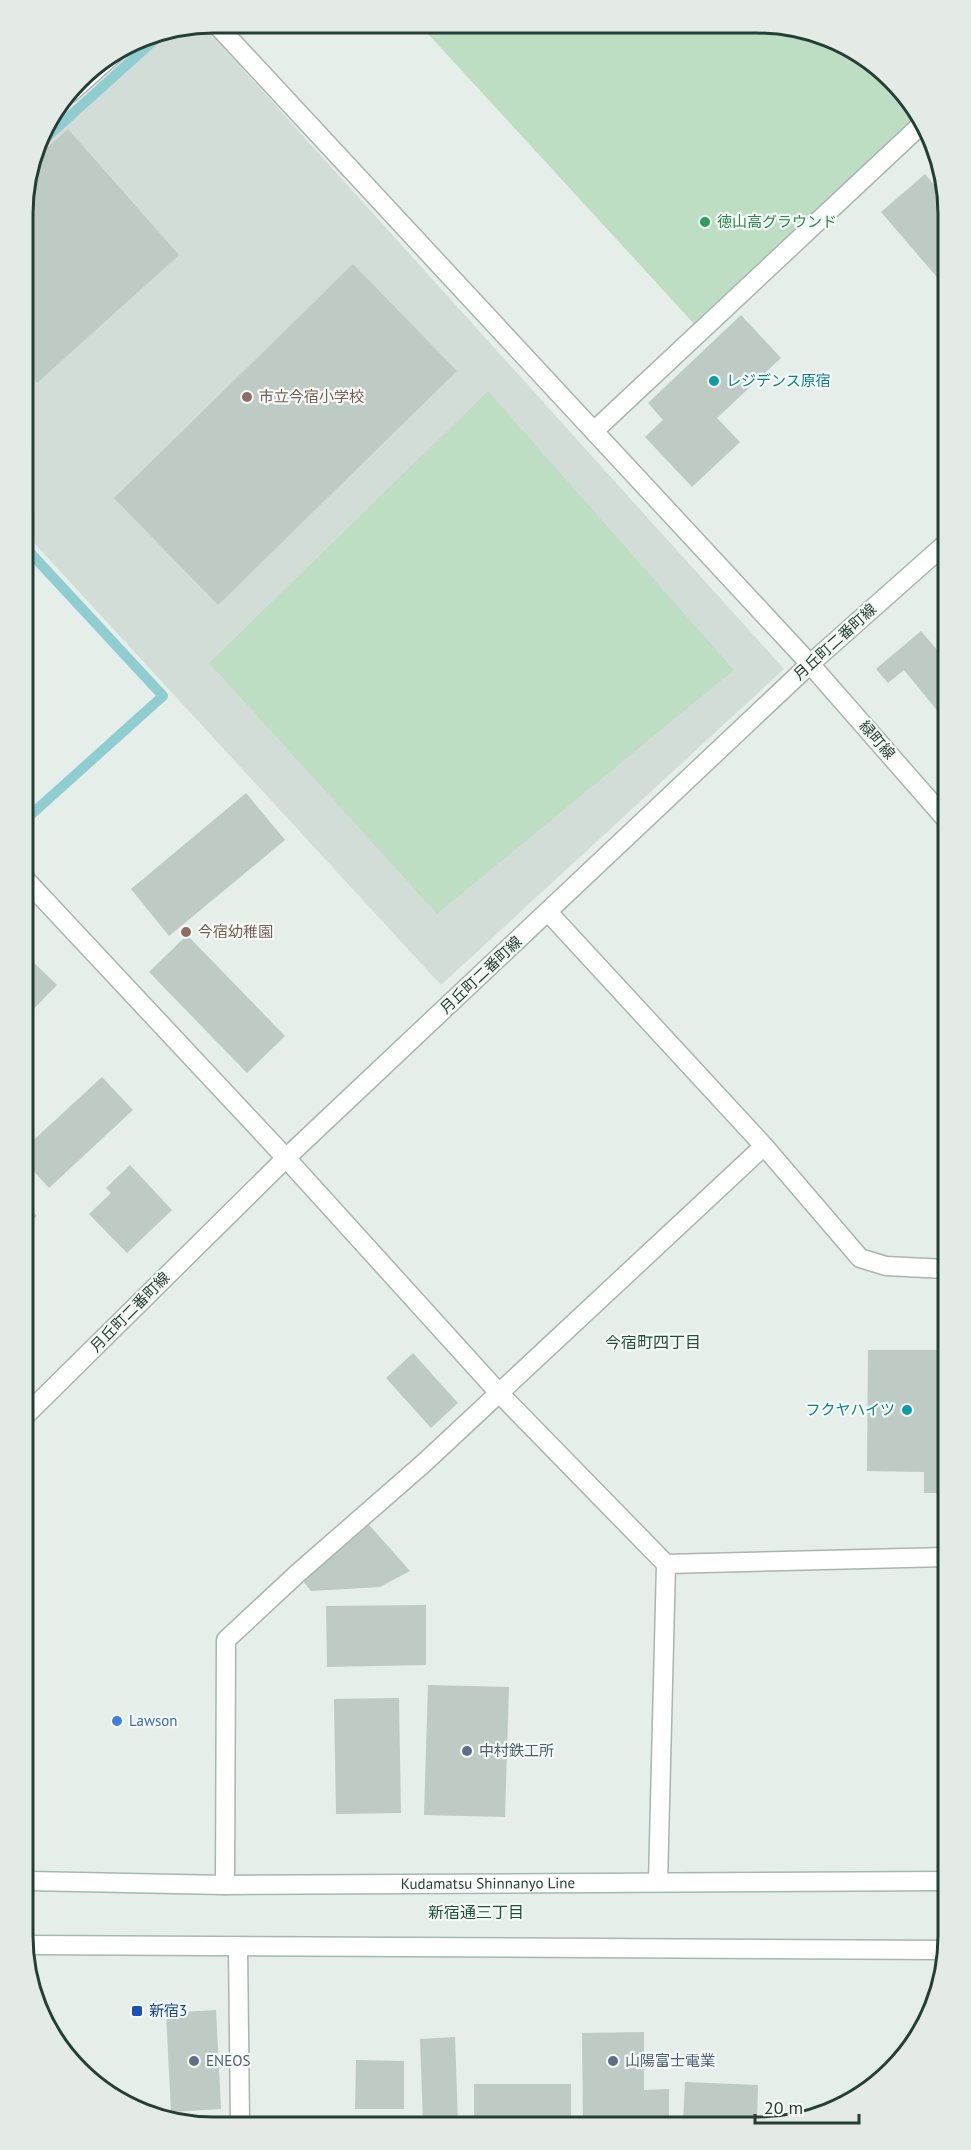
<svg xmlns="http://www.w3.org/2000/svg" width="971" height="2150" font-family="'PT Sans','Noto Sans JP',sans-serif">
<rect width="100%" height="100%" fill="#e5eee9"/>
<path fill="#d3ddd8" d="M203,25l581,644 -343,316 -417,-453 -1,-331 18,-66 110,-100z"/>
<path fill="#bedec4" d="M419,24l375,2 90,44 32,38 5,10 -225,208z
M488,391l246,279 -297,244 -228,-251z"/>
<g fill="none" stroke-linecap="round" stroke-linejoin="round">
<path stroke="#8fcdd1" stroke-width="10" d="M38,145l124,-112
M24,546l139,150 -138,124"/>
</g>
<path fill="#bdcbc4" d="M68,129l111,126 -142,128 -13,-16 -1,-166 11,-42z
M925,174l17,20v89l-61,-71z
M353,264l104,107 -239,234 -104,-107z
M741,315l40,43 -64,60 23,24 -48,45 -47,-50 18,-17 -15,-17z
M921,631l23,27v61l-40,-49 -16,13 -12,-14z
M246,793l39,47 -116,96 -38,-47z
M187,935l98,101 -38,37 -98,-101z
M27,956l30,29 -31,32v-59z
M102,1077l31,33 -84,78 -23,-25v-16z
M130,1165l42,45 -45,43 -38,-39 22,-21 -5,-5z
M26,1204l11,12 -11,9z
M939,1302h7v191h-22v-21l-57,-1 1,-121h70z
M413,1353l45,50 -27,25 -45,-50z
M363,1518l47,53 -30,16 -69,4 -13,-16z
M426,1605v60l-99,2 -1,-61z
M428,1685l81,2 -4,130 -81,-2z
M399,1698l2,115 -65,1 -2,-115z
M216,2010l5,99 -50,3 -5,-99z
M644,2032v58l25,-1v33h-86l-1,-89z
M455,2037l3,86h-35l-3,-84z
M356,2060l48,1v48h-49z
M685,2082l73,3 -1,36h-74z
M474,2084h97v38h-97z"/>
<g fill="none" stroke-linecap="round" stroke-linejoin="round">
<g stroke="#a7b6af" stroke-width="21">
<path id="minor" d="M70,93l46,-41
M594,431l329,-308
M25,879l261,279 214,236 166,170 -8,318
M548,912l216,234 96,112 26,8 60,3
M666,1564l281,-7
M225,1885l1,-245 72,-67 126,-110 340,-317
M238,1947l2,177"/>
</g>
<g stroke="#a7b6af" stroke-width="21">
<path id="tertiary" d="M215,23l595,641 134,153
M27,1414l259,-256 524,-494 133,-118"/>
</g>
<g stroke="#a3b9af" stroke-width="21">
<g id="secondary">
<path id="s1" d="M29,1881l196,4 723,-4"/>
<path d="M29,1945l919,5"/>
</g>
</g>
<use href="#minor" stroke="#fff" stroke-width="18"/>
<use href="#tertiary" stroke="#fff" stroke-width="18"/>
<use href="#secondary" stroke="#fff" stroke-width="18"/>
</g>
<circle fill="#2e9e5b" stroke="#f5faf7" stroke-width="2" cx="705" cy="222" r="6"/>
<g fill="#0f9aa8" stroke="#f5faf7" stroke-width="2">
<circle cx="714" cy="381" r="6"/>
<circle cx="907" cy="1410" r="6"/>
</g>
<g fill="#8d6e63" stroke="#f5faf7" stroke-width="2">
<circle cx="247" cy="397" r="6"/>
<circle cx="186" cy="932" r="6"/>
</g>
<circle fill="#3f7fe0" stroke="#f5faf7" stroke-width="2" cx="117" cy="1721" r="6"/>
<g fill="#5c6f8a" stroke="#f5faf7" stroke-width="2">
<circle cx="467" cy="1751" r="6"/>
<circle cx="194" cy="2061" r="6"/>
<circle cx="613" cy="2061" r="6"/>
</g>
<rect fill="#1a4fb4" stroke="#f5faf7" stroke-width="2" x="131" y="2005" width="12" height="12" rx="3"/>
<g text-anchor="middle" stroke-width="4.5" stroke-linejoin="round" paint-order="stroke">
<g font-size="15" fill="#27864d" stroke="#f5faf7" text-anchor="start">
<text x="717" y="227">徳山高グラウンド</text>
</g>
<g font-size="15" fill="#0d838f" stroke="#f5faf7" text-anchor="start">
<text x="726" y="386">レジデンス原宿</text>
<text x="895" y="1415" text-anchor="end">フクヤハイツ</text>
</g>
<g font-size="15" fill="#785e54" stroke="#f5faf7" text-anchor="start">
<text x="259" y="402">市立今宿小学校</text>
<text x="198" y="937">今宿幼稚園</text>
</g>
<g font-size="15" fill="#243f35" stroke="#f5faf7">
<text transform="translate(835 642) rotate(-42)" y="5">月丘町二番町線</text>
<text transform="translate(877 740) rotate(49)" y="5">緑町線</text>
<text transform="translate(481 975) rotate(-43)" y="5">月丘町二番町線</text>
<text transform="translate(130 1312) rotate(-45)" y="5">月丘町二番町線</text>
<text dy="5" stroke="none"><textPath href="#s1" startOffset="459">Kudamatsu Shinnanyo Line</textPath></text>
</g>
<g font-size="15" fill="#366cbe" stroke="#f5faf7" text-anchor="start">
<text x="129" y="1726">Lawson</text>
</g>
<g font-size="15" fill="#4e5e75" stroke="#f5faf7" text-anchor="start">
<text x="479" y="1756">中村鉄工所</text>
<text x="206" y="2066">ENEOS</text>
<text x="625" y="2066">山陽富士電業</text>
</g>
<g font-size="15" fill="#164399" stroke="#f5faf7" text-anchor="start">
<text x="149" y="2016">新宿3</text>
</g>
<g font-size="16" fill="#205141" stroke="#f5faf7">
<text x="653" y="1348">今宿町四丁目</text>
<text x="476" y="1918">新宿通三丁目</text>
</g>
</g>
<path d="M0 0H971V2150H0ZM214 33H757A181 181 0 0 1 938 214V1936A181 181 0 0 1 757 2117H214A181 181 0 0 1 33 1936V214A181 181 0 0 1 214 33Z" fill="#e4ebe7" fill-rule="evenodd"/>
<path fill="none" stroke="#243f35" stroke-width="3" d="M214 33H757A181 181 0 0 1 938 214V1936A181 181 0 0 1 757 2117H214A181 181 0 0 1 33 1936V214A181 181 0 0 1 214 33Z"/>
<path d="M755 2114v9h104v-9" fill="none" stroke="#243f35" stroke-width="3"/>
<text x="764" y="2114" font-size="18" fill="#243f35" stroke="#f5faf7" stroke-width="4.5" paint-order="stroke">20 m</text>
</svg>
